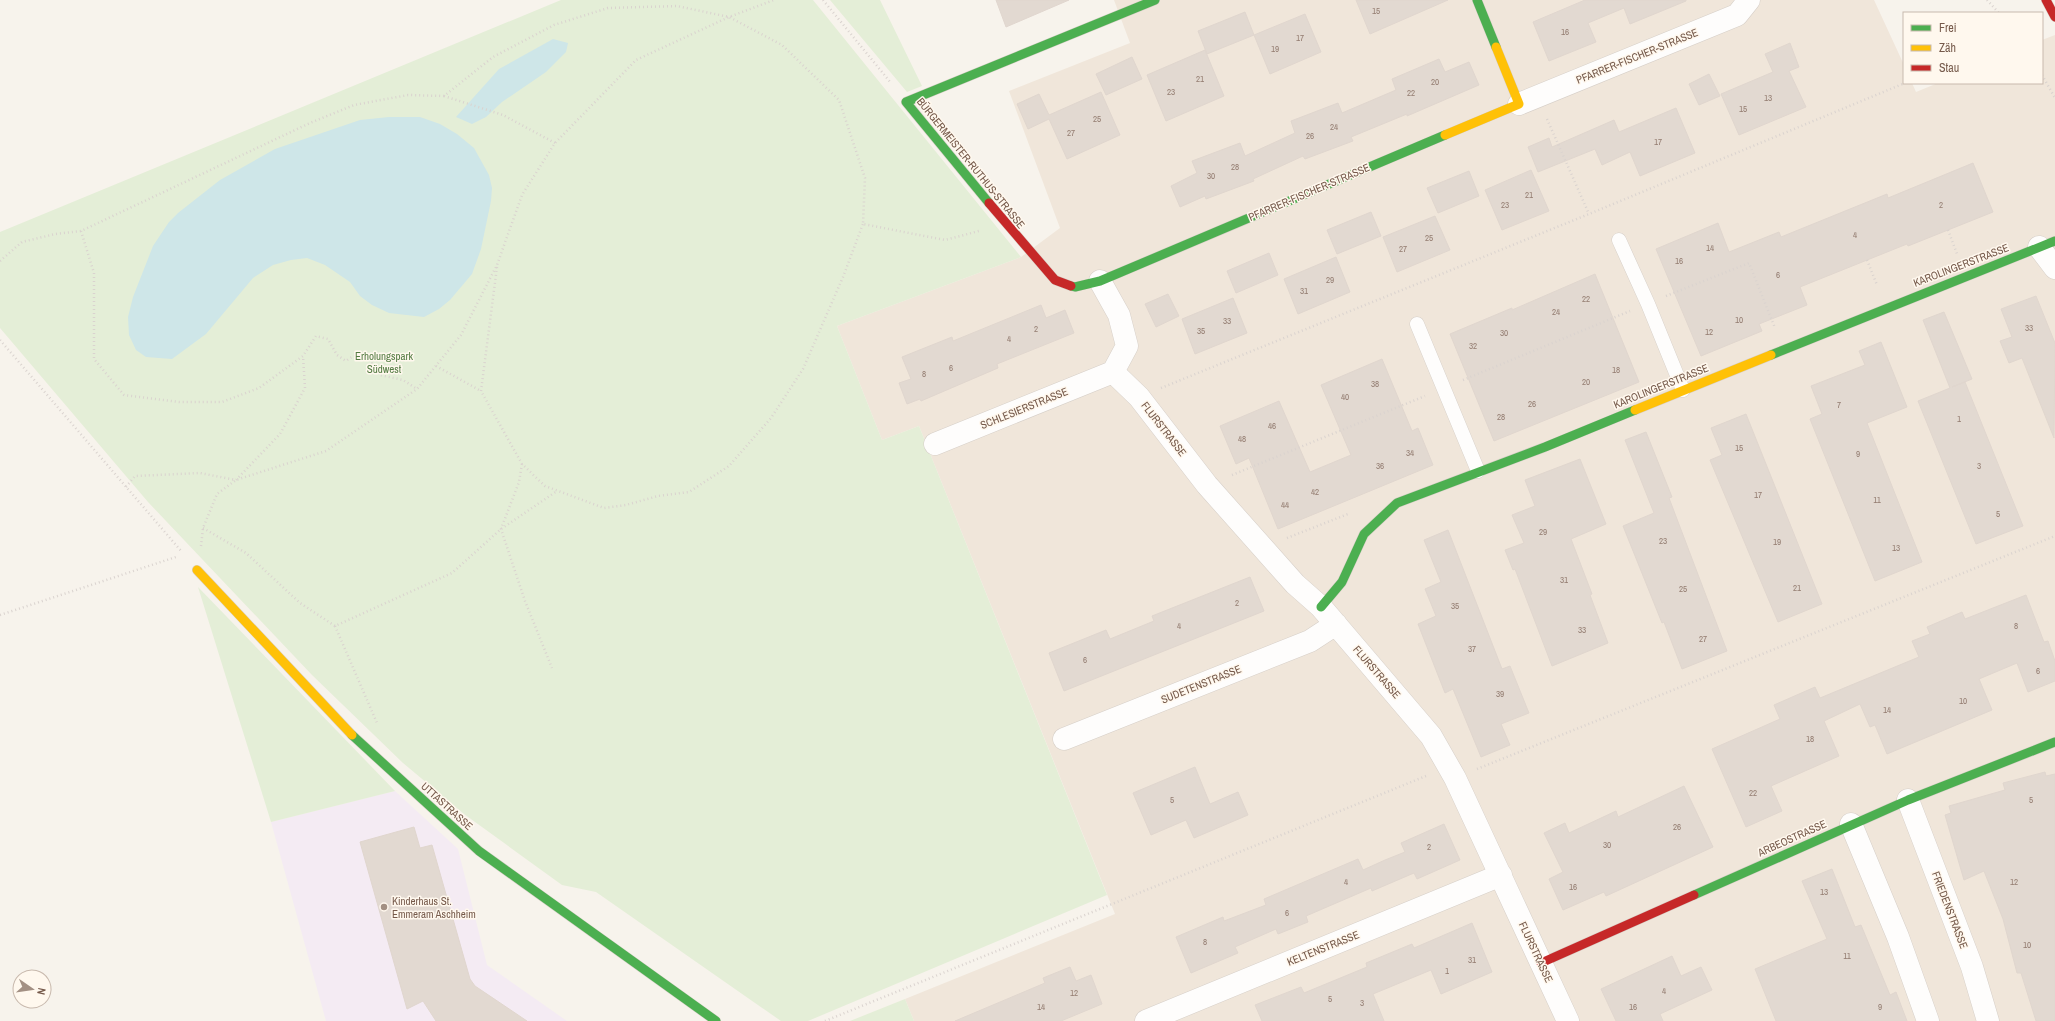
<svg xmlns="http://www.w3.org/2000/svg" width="2055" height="1021" font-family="'Archivo Narrow',sans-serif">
<rect width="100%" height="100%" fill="#f7f3ec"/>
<path fill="#f0e6da" d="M1114,0h760l30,65v18h8l4,9 22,-9h104v-43l13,-5v986h-1141l-9,-22 210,-85 -196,-488 -37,14 -45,-114 184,-69 39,-29 -51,-137 121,-48z"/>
<path fill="#f4ebf3" d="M395,791l63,58 29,116 80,56h-241l-55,-199z"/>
<path fill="#e4eed7" d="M561,0h252l208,257 -184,69 45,114 37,-14 188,469 -299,126h-27l-185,-129 -34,-7 -98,-71 -61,-51 -91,-88 -164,-173 -148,-174v-96z
M830,0h50l42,86 -15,6z
M198,587l197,204 -124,31z
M905,999l9,22h-64z"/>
<path fill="#cee6e8" d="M553,39l15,4 -2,9 -20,20 -44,30 -16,15 -14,7 -16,-7 43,-48z
M389,117h31l20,7 17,10 17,14 15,27 3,13 -1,13 -10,48 -9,25 -22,26 -11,9 -15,8 -35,-4 -17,-8 -12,-9 -10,-14 -25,-17 -18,-7 -16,2 -18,5 -20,13 -47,56 -34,25 -26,-2 -10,-7 -7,-15 -1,-18 5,-20 20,-51 16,-24 9,-9 42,-33 55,-31 85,-29z"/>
<path fill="#e2d9d1" stroke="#e0d6ce" d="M996,0h73l-63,27z
M1356,0h92l-78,34z
M1585,0h101v1l-56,23 -6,-16 -36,15 8,19 -47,19 -16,-39z
M1245,12l9,23 -47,19 -9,-23z
M1305,14l16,38 -51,22 -16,-39z
M1790,43l9,24 -10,4 17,36 -67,28 -18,-41 52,-22 -8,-18z
M1205,50l19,46 -58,25 -19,-46z
M1132,57l10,22 -36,16 -10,-21z
M1439,59l6,13 24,-10 10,23 -72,31v-2l-56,23 2,4 -48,18 -2,-3 -50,23 1,2 -48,18 -1,-3 -25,11 -9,-21 26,-13 -5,-12 48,-18 5,13 50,-23 -4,-12 47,-18 4,10 54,-23 -4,-11z
M1709,74l11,22 -21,9 -10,-21z
M1101,92l19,43 -53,24 -18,-40 -21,10 -11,-25 22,-10 10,21z
M1676,108l19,45 -55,23 -10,-24 -28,13 -7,-16 -57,23 -10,-25 21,-9 3,9 62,-27 5,12z
M1973,163l20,49 -85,34 -1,-2 -107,43 7,18 -48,19 3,7 -61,25 -45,-107 62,-26 11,29 50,-20 2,5 106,-43 1,4z
M1531,170l18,41 -47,19 -17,-40z
M1469,171l10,25 -41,17 -11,-25z
M1371,212l10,24 -44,18 -10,-24z
M1435,216l15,34 -53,22 -14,-35z
M1269,253l9,22 -42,18 -9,-22z
M1336,257l14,35 -52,22 -14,-35z
M1595,274l44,108 -145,59 -44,-107 62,-26v2z
M1168,294l11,22 -23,11 -11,-23z
M2036,296l19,47 -1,95 -32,-80 -13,5 -9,-22 12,-4 -11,-28z
M1233,298l14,35 -52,21 -13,-35z
M1041,305l5,13 19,-8 9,23 -77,31 1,4 -77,33 -1,-2 -13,5 -8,-21 12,-4 -9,-22 50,-20 1,4z
M1944,312l28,67 -20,8 13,-5 58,144 -47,18 -58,-143 32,-13 -27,-68z
M1881,342l26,65 -40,16 55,139 -47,19 -65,-162 12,-5 -11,-28 54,-21 -6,-14z
M1382,359l30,72 6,-3 15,37 -155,64 -29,-71 -13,6 -16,-38 59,-25 31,71 41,-17 -30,-70z
M1746,414l76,190 -44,18 -68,-162 12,-5 -11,-27z
M1646,432l26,65 -3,1 58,153 -45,18 -18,-47 -2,1 -39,-97 31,-13 -29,-73z
M1580,459l26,65 -35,15 21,55 -2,1 18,48 -56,23 -37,-97 -2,1 -8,-20 19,-7 -12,-28 23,-9 -10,-26z
M1448,530l54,139 8,-3 19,47 -28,11 9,21 -29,12 -28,-68 -8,4 -27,-69 18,-8 -11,-27 16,-7 -17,-42z
M1250,577l14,34 -200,80 -15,-38 57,-23 4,9 44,-18 -2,-5z
M2026,595l18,47 4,-1 7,20v20l-27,11 -11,-29 -38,16 13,31 -105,44 -12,-29 -5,2 -10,-23 -36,17 15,35 -68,30 11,25 -36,16 -34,-78 68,-30 -6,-14 41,-18 5,11 99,-41 -7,-16 18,-7 -3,-7 35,-15 3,7z
M1195,767l15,37 28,-12 10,23 -54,23 -8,-18 -35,15 -18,-42z
M2045,772l1,4 9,-2v247h-19l-15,-48h-4l-14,-54 -19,-48 -20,9 -19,-65 6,-2 -2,-7 56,-16 -2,-7z
M1684,786l29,61 -107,49 -2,-4 -41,18 -14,-31 14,-7 -19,-39 21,-10 4,10 47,-22 2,6z
M1444,824l16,36 -43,19 -3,-6 -42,18 -1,-3 -65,28 2,6 -30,12 -2,-5 -41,18 3,6 -47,20 -15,-36 47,-20 1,4 42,-16 -2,-6 94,-40 5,11 22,-10 20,-8 -4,-9z
M414,827l6,21 12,-3 38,134 5,7 52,35h-91l-13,-20 -16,8 -47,-167z
M1832,869l23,58 6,-2 29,70 6,-3 11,29h-131l-21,-52 72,-30 -25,-58z
M1472,923l20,49 -51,22 -10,-24 -58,24 11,27h-122l-7,-16 46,-18 3,6 63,-26 -1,-4 46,-19 2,4z
M1672,956l9,20 20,-9 11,23 -52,24 3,7h-47l-15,-32z
M1070,967l6,14 15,-6 11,29 -41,17h-106l90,-38 -2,-5z"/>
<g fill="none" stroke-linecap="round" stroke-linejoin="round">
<g stroke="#d6cfc8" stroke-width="15">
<path id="lane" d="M1619,240l29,64 35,86
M1417,324l61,147"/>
</g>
<g stroke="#d6cfc8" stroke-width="23">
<path id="street" d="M1519,104l218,-89 12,-15
M2039,247l16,21
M1100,281l19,34 8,31 -14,26
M1113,372l26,25 68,88 88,99 26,23 110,129 24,42 113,243
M935,444l178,-72
M1064,739l246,-98 26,-17
M1908,800l64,167 16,54
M1851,824l47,113 30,84
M1146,1021l355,-146"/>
</g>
<g stroke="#d7cfc8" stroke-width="10">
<path id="fast" d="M1477,0l19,47
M989,203l-83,-101 249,-102
M1071,286l4,1 25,-6 345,-146
M1771,355l284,-114
M1321,607l21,-25 22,-48 33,-31 148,-56 90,-37
M352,735l127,116 237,170
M1694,895l214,-95 147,-58"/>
</g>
<g stroke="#d7cfc8" stroke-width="10">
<path id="slow" d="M1445,135l74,-31 -23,-57
M1635,410l136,-55
M197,570l155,165"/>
</g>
<g stroke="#d7cfc8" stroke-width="10">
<path id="jam" d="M2046,0l9,17
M989,203l66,77 16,6
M1541,963l153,-68"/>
</g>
<path stroke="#dad3cf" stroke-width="2.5" stroke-dasharray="1 3" stroke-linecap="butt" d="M823,0l68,83
M1987,0l12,13
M2042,75l13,23
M444,96l59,19 52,28
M1547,119l42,95
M1948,230l9,24
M81,231l13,42v86l30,36 55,7h43l37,-14 44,-32 13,-20 12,3 9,16 9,6c17,-14 25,0 34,14l23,5 14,9
M1867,260l10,25
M0,261l22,-19 33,-8 26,-3 229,-108 44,-18 54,-10 36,1 49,-39 61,-32 54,-17 69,-2 52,11 53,28 57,55 26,78 -2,46 82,16 34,-9
M497,267l-16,124 41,73 23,22 59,22 22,-3 32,-9 31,-4 40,-26 42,-48 32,-49 40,-92 20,-53
M1666,296l83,-33 26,65
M0,340l182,212
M436,366l45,25
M1463,380l167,-69
M1161,388l428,-174 316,-131
M522,464l-3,18 -18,47 24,72 27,67
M1232,475l193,-79
M126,487l9,-11 65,-3 36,7 44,-46 25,-46 -2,-32
M203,528l43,25 54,50 35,23 117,-53 49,-44 56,-38
M1287,538l61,-24
M201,546l2,-18 14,-34 19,-14 90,-29 91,-62 44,-54 36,-70 25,-70 33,-52 81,-83 93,-43 45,-17
M0,615l176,-58
M335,626l42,97
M1477,769l578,-233
M825,1021l601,-245"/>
<use href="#lane" stroke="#fefdfc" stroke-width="14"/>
<use href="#street" stroke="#fefdfc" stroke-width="22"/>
<use href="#fast" stroke="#4caf50" stroke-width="9"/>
<use href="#slow" stroke="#ffc107" stroke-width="9"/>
<use href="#jam" stroke="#c62828" stroke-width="9"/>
</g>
<circle fill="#a39083" stroke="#fff8ee" stroke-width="1.5" cx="384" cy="907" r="4"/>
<g text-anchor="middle" stroke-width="3" stroke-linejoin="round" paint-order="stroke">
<g font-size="9" fill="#937c70">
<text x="1376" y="14">15</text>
<text x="1565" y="35">16</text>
<text x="1300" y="41">17</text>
<text x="1275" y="52">19</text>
<text x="1200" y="82">21</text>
<text x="1435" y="85">20</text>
<text x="1171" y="95">23</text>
<text x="1411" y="96">22</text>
<text x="1768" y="101">13</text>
<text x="1743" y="112">15</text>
<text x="1097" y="122">25</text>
<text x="1334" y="130">24</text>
<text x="1071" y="136">27</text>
<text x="1310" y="139">26</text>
<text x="1658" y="145">17</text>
<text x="1235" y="170">28</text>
<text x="1211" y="179">30</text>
<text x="1529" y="198">21</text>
<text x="1505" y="208">23</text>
<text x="1941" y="208">2</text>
<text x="1855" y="238">4</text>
<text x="1429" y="241">25</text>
<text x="1710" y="251">14</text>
<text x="1403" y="252">27</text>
<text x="1679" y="264">16</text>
<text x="1778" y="278">6</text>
<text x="1330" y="283">29</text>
<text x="1304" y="294">31</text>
<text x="1586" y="302">22</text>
<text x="1556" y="315">24</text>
<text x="1739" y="323">10</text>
<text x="1227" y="324">33</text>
<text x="2029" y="331">33</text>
<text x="1036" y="332">2</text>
<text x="1201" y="334">35</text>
<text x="1709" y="335">12</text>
<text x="1504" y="336">30</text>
<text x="1009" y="342">4</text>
<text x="1473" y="349">32</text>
<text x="951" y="371">6</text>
<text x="1616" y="373">18</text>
<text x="924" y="377">8</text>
<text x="1586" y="385">20</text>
<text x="1375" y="387">38</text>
<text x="1345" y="400">40</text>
<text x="1532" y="407">26</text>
<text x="1839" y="408">7</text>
<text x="1501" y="420">28</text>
<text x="1959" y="422">1</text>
<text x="1272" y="429">46</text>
<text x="1242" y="442">48</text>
<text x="1739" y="451">15</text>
<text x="1410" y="456">34</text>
<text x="1858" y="457">9</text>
<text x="1380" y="469">36</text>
<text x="1979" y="469">3</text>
<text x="1315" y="495">42</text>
<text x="1758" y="498">17</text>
<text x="1877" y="503">11</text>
<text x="1285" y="508">44</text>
<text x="1998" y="517">5</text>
<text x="1543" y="535">29</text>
<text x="1663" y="544">23</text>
<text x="1777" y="545">19</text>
<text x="1896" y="551">13</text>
<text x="1564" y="583">31</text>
<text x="1797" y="591">21</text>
<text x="1683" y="592">25</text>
<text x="1237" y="606">2</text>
<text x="1455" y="609">35</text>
<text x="1179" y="629">4</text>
<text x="2016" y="629">8</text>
<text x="1582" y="633">33</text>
<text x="1703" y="642">27</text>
<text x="1472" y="652">37</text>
<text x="1085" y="663">6</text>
<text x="2038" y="674">6</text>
<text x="1500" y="697">39</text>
<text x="1963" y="704">10</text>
<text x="1887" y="713">14</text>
<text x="1810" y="742">18</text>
<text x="1753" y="796">22</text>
<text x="1172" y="803">5</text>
<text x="2031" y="803">5</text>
<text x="1677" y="830">26</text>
<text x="1607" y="848">30</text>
<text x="1429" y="850">2</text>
<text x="1346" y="885">4</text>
<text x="2014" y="885">12</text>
<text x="1573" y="890">16</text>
<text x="1824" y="895">13</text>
<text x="1287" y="916">6</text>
<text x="1205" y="945">8</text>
<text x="2027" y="948">10</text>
<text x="1847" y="959">11</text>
<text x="1472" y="963">31</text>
<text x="1447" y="974">1</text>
<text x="1664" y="994">4</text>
<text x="1074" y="996">12</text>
<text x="1330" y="1002">5</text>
<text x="1362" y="1006">3</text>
<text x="1041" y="1010">14</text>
<text x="1633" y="1010">16</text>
<text x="1880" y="1010">9</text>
</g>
<g font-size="11" fill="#765a4b" stroke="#fff8ee">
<text transform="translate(1637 56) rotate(-22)" y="4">PFARRER-FISCHER-STRASSE</text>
<text transform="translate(971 163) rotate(51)" y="4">BÜRGERMEISTER-RUTHUS-STRASSE</text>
<text transform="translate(1309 192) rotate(-23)" y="4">PFARRER-FISCHER-STRASSE</text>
<text transform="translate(1961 265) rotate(-21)" y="4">KAROLINGERSTRASSE</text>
<text transform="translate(1661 386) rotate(-22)" y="4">KAROLINGERSTRASSE</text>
<text transform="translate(1024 408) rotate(-22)" y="4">SCHLESIERSTRASSE</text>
<text transform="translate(1164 429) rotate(52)" y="4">FLURSTRASSE</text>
<text transform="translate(1377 672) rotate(49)" y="4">FLURSTRASSE</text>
<text transform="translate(1201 684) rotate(-22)" y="4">SUDETENSTRASSE</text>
<text transform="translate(447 806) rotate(42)" y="4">UTTASTRASSE</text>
<text transform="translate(1792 838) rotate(-24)" y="4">ARBEOSTRASSE</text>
<text transform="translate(1950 910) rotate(69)" y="4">FRIEDENSTRASSE</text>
<text transform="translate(1323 948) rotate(-22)" y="4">KELTENSTRASSE</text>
<text transform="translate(1536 952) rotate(65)" y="4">FLURSTRASSE</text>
</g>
<g font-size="11" fill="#547c43" stroke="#fff8ee">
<text x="384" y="360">Erholungspark<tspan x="384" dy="13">Südwest</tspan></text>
</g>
<g font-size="11" fill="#765a4b" stroke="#fff8ee" text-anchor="start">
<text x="392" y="905">Kinderhaus St.<tspan x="392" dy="13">Emmeram Aschheim</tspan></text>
</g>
</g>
<rect x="1903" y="12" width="140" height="72" fill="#fff8ee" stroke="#c8b9ad"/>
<rect x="1911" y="25" width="20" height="6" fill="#4caf50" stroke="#c8b9ad"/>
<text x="1939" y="32" font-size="12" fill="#765a4b">Frei</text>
<rect x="1911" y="45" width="20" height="6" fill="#ffc107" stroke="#c8b9ad"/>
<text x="1939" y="52" font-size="12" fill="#765a4b">Zäh</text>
<rect x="1911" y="65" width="20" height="6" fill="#c62828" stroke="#c8b9ad"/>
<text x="1939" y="72" font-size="12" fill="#765a4b">Stau</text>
<g transform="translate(32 989) rotate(103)"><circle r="19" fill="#fff8ee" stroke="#c8b9ad"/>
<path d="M0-3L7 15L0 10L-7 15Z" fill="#a39083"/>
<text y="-6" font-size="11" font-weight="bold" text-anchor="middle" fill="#765a4b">N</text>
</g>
</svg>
